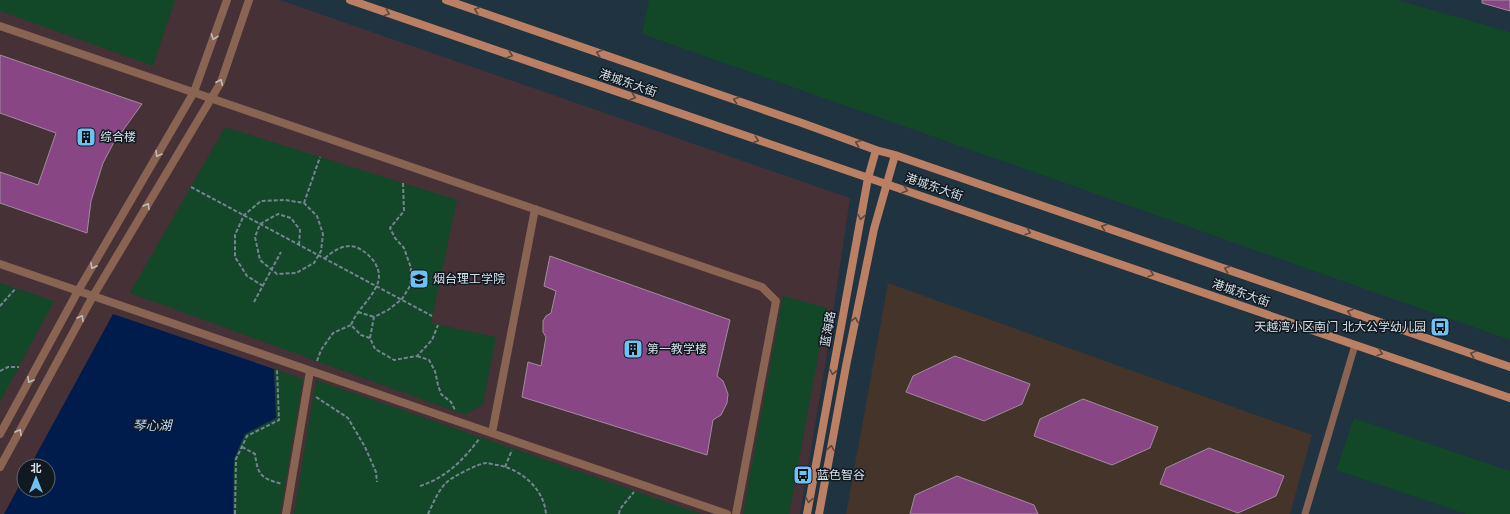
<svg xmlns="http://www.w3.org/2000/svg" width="1510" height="514" font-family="'DejaVu Sans','Noto Sans SC',sans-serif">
<rect width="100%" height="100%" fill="#1f3341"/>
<path fill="#443429" d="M888,283l424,152 -22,79h-444z"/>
<path fill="#463136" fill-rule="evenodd" d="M0,0h280l570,198 -24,162 -26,154h-800zM24,466h24v24h-24z"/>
<path fill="#124728" d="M0,0h175l-22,66 -153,-55z
M649,0h748l113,32v308l-868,-306z
M225,127l232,73 -26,123 65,14 -13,67 -18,11 -335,-122z
M0,283l54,18 -54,101z
M783,296l44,12 -38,206h-46z
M274,369l29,10 -23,135h-47l1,-55 11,-25 31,-16z
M316,380l385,134h-407z
M1354,418l156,53v43h-44l-130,-44z"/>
<path fill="#001c4d" d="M113,314l161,55 2,49 -31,16 -11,25 -1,55h-229l20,-37v13h24v-24h-18z"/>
<path fill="#894684" stroke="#a18c9f" d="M1482,0h28v11l-28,-8z
M0,55l142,49 -29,40 -10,19 -12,38 -4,32 -87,-30v-31l38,13 18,-52 -56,-20z
M550,256l180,64 -13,56 6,5 5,13 -1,9 -6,12 -8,5 -6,35 -185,-58 6,-35 13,4 5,-29 -3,-5v-11l3,-5 5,-3 5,-22 -12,-5z
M955,356l75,28 -8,20 -38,17 -78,-29 7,-16z
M1083,399l75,28 -8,21 -38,17 -78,-29 6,-17z
M1209,448l75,28 -8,20 -38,17 -78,-29 6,-16z
M957,476l77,29 4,9h-128l5,-19z"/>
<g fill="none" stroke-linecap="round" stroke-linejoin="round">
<path stroke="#758491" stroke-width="2" stroke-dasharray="4 2" stroke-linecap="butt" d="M191,187l241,129
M304,203l16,-46
M325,258c8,-7 21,-16 33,-10 14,7 27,23 18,39 -7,15 -18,21 -25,38l10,10 9,3 5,11 19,11 23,-4 15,-16 6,-15
M263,286l-16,-10 -12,-19v-22l9,-20 17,-14 24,-1 19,3 13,13 6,18 -2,17 -7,12 -18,10 -19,1 -17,-14 -5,-23 5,-13 18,-10 13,4 9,12 -1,15
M254,302l27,-50
M0,306l16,-18
M358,312l16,5
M370,338l4,-21 14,-7 14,-11 8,-13 1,-18 -7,-20 -9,-10 -5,-10 14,-17 -1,-28
M417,356l12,4 6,11 3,14 3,9 10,8 4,8
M317,361l4,-11 12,-17 18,-8
M0,371l8,-4h11
M316,397l32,21 17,29 11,25 1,10
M242,447l13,7c3,22 6,24 27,30
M505,467l7,-17
M420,486c27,-9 43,-26 60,-48
M235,514l1,-55 11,-23 32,-16 -2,-50
M428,514c5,-10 10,-24 19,-32 7,-6 30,-18 39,-19 3,0 8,2 12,2 24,5 46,24 48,49
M619,514l1,-5 14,-17"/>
<path stroke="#896452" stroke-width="7" d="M1305,514l50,-169"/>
<path stroke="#896452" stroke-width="8" d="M0,26l762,261 14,14 -40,213
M0,264l727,250
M492,433l43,-224
M0,434l78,-143 116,-199 33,-92
M0,467l93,-171 128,-214 28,-82
M286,514l24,-143"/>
<path stroke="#bb8064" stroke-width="8" d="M350,0l1160,398
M446,0l356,123 74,27 19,5 615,212
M807,514l61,-336 8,-28
M819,514l27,-148 28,-137 21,-74"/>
</g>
<defs><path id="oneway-chevron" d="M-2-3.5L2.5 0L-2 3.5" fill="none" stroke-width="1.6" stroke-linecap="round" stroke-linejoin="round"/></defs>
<g stroke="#5d473f">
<use href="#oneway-chevron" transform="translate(477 10) rotate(-161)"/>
<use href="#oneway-chevron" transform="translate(387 13) rotate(19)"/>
<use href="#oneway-chevron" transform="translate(599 53) rotate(-161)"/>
<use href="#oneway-chevron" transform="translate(510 55) rotate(19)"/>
<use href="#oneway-chevron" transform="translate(633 97) rotate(19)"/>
<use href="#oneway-chevron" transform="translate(736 100) rotate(-161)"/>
<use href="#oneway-chevron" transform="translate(756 140) rotate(19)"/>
<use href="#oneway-chevron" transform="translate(858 143) rotate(-160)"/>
<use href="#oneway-chevron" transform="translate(905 190) rotate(19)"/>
<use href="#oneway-chevron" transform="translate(861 217) rotate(100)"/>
<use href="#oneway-chevron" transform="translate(1104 227) rotate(-161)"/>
<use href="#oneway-chevron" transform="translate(1028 232) rotate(19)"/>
<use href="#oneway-chevron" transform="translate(1227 269) rotate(-161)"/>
<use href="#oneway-chevron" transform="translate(1151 274) rotate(19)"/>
<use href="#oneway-chevron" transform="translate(1350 312) rotate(-161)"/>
<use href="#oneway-chevron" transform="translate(855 320) rotate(-78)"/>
<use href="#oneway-chevron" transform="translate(1380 353) rotate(19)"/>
<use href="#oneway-chevron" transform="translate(1473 354) rotate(-161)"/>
<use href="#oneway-chevron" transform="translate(833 372) rotate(100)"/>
<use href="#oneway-chevron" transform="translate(831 448) rotate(-80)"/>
<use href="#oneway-chevron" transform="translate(809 500) rotate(100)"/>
</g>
<g stroke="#bfbcbd">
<use href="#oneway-chevron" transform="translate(214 37) rotate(110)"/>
<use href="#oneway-chevron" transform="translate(220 82) rotate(-65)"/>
<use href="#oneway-chevron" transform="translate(158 154) rotate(120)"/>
<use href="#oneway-chevron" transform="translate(147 206) rotate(-59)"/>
<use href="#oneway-chevron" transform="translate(93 266) rotate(120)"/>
<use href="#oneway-chevron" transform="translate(81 318) rotate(-61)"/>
<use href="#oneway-chevron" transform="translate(30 380) rotate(119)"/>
<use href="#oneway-chevron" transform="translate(19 432) rotate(-61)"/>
</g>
<defs>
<g id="building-square" transform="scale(1)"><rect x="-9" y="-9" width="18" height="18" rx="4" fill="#6ec2f3" stroke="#111920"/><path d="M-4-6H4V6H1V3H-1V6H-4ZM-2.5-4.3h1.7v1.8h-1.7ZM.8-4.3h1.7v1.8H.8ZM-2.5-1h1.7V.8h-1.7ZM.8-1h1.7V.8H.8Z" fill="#111"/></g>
<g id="university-square" transform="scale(1)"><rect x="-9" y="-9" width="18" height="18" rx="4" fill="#6ec2f3" stroke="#111920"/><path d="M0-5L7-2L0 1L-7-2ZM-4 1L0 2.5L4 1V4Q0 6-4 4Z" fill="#111"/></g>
<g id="bus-square" transform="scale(1)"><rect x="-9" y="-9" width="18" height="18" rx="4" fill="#6ec2f3" stroke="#111920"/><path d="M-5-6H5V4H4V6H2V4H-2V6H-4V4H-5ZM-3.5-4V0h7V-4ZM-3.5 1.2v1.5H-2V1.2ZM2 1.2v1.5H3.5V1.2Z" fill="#111"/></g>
</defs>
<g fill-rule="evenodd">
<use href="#building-square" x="86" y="137"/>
<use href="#university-square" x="419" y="279"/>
<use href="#bus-square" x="1440" y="327"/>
<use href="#building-square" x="633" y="349"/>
<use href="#bus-square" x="803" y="475"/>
</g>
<g text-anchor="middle" stroke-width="3" stroke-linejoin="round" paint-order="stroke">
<g font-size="12" fill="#d6e1eb" stroke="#111920">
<text transform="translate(628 83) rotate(19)" y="4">港城东大街</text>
<text transform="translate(934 187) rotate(19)" y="4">港城东大街</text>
<text transform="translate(1241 293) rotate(19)" y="4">港城东大街</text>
<text transform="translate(828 329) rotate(-80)" y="4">蓝海路</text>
</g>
<g font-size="12" fill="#d6e1eb" stroke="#111920" text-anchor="start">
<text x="100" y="141">综合楼</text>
<text x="433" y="283">烟台理工学院</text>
<text x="1426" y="331" text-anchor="end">天越湾小区南门 北大公学幼儿园</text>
<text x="647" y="353">第一教学楼</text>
<text x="817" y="479">蓝色智谷</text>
</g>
<g font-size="13" font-style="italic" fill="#bdd8fe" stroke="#111920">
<text x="152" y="430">琴心湖</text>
</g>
</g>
<g transform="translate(36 478)"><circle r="19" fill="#111920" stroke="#606971"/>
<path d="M0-3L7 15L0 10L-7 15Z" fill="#6ec2f3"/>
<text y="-6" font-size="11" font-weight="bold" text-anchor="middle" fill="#d6e1eb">北</text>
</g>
</svg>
